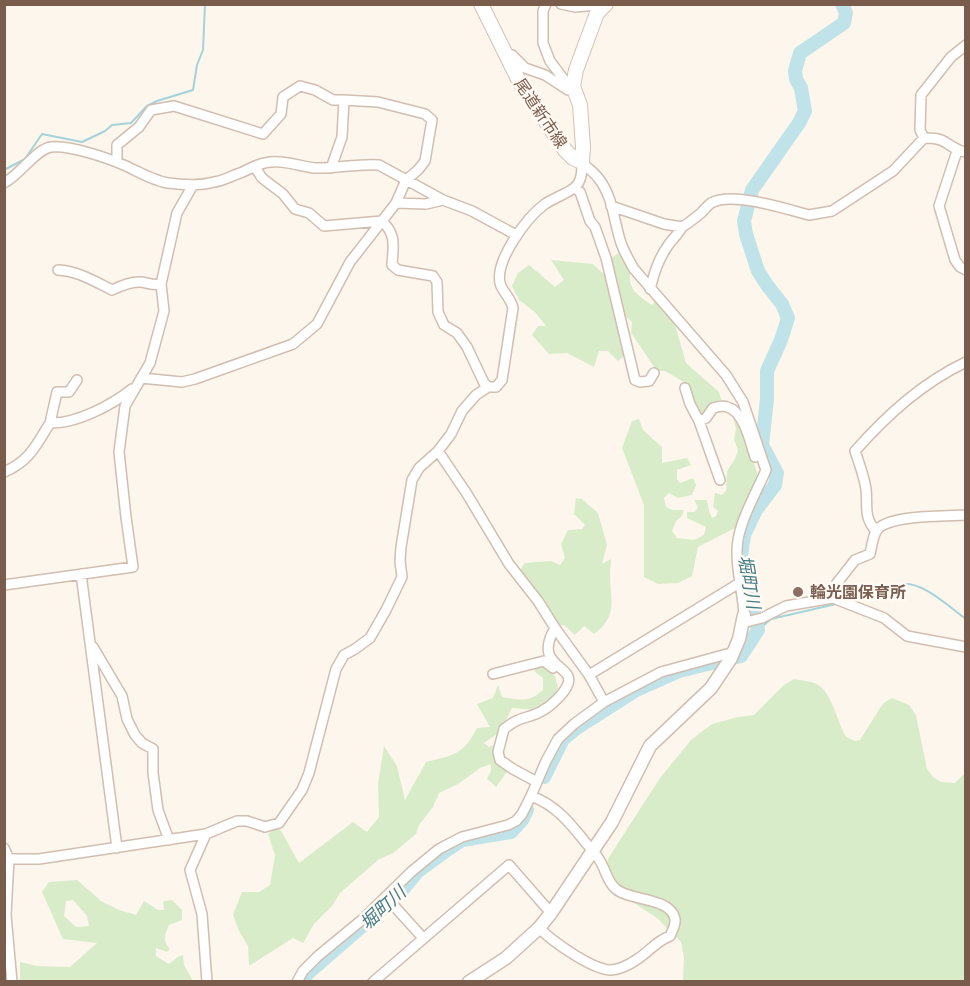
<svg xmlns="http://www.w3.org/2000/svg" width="970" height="986" font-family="'Exo 2','Noto Sans JP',sans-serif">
<rect width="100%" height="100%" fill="#fdf6ec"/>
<path fill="#d8ecc9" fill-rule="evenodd" d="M619,253l12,17c-5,18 7,26 21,35l4,-5 18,21 12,42 33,29 3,10 -19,15 -9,-9 -4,-18 -6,-8 -19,-11h-8l-26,-38 1,-11 -8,-7 -15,-56z
M551,260l42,4 14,13 17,68 -1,12 -5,4 -10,-10h-9l-5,16 -27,-14 -18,1 -17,-19 6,-9h8l-11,-14 -16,-12 -7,-14 6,-13 11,-8 26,22 9,-7z
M733,415l11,16 14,45 -12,30 -11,22 -37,19 -6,29 -14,7 -20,1 -14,-7v-72l-22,-57 10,-27 7,-2 4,11 19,17v16l25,-5 4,7 -14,5v9l3,4 13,-5 3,7 -4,10 -14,3 -9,-5 -5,5 2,9 7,3h11l-2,6 -6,5 -4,10 5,7 17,2 10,-5 2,-8 -19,-9v-6h8l3,-5 -4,-7h13l2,11 3,7 4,-2 2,-5 -5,-4 2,-14 7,2 4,-4 1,-20 8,-12 3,-9 -4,-11 2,-9z
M576,498l6,1 16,14 9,32 -5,19 9,-5c0,5 -1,10 -1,14 0,27 9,42 -16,61l-10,-8 -9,9 -11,-10 -5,1 -40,-52 5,-11 27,-2 9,4 5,-7 -4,-14 7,-14 14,-1 3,-4 -11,-11z
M545,665l10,11 3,12 -4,10 -18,12 -24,-2 -12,24 -16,11 5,4 9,-4 -3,10 14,16 -13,18 -9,-8 4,-8v-7l-11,4 -22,16 -19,9 -6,14 -14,18 -3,9 -23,19 -15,7 -38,33 -8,13 -18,18 -11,19 -10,-5 -44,28 -1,-20 -9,-15 -6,-16 9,-23h17l11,-7 5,-30 -7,-21 11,-7 20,36 54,-41 14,10 12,-15 -1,-33 6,-38 13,20 8,34 21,-38c28,-7 37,-7 51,-34l13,-1 -13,-23 16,-6 5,-13 4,12c17,3 27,6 41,-7v-12l-8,-6 -1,-6z
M794,679c10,2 21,2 28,9 11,11 16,35 24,49l9,4 5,-1 20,-32 5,-6 7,-4 17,7 7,10 11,54 6,8 8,5 14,1 10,-10v208h-282l1,-23 -3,-16 -24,-24 -46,-30 -8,-13 6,-18 51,-79 31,-38 21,-16 26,-7 16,-2 30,-30z
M77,880l24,21 18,9 17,5 8,-14 14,9h6l-1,-9 9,-1 10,10v10l-13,5c-4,9 -7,16 1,24l-3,3 -11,-4v8l13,8 10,-8 4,-1 1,10 9,16h-173v-19l17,4 33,1 27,-24 -34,-4 -21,-47 7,-10zM73,900l14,16 2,10 -13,1 -12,-11 2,-15z"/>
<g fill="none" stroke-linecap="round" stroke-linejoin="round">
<path stroke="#a5d3da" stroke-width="2" d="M4,170l21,-11 17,-25 40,8 23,-11 7,-6 19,-2 16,-17 10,-5 36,-11 4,-25 6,-15 2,-46
M847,599c10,-4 21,-4 32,-6 8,-2 14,-8 22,-9 22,-3 48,23 65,35
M758,630l13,-11 65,-15"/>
<path stroke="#bfe3e8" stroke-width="14" d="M544,777l19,-38 15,-12 58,-37 43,-19 62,-15 17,-26 -17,-74 3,-21 12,-25 19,-25 2,-12 -15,-28 5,-46v-28l14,-31 7,-22 -6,-14 -15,-19 -9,-14 -12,-37 -2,-13 8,-31 47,-67 6,-12 -4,-23 -5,-9 -1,-8 5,-18 44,-30 2,-10 -4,-9
M303,982l4,-8 92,-80 19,-23 26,-19 18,-12 49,-8 11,-12 5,-10"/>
<g stroke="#d1beb0" stroke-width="12">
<path id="minor" d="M546,4l-3,7v32l7,18 15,20 9,9
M561,4l14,3 21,-2 6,3
M506,54l6,1 13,13 20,7 23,15h2
M924,138l-4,-8 1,-35 30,-38 15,-12
M957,151l-18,55 16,54 5,7 6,3
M117,162v-17l22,-18 12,-17 23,-4 89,28 18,-20 2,-17 17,-11 15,4 18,10h11
M582,162c5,6 13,11 17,17 14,18 15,43 22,64 3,9 8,17 13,26l92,106 17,27 23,68c-9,21 -25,49 -28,70 -4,22 5,52 6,75
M255,167l7,11 21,16 12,15 14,4 15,13 58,-5c15,14 11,26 10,44l6,5 35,6 4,6 1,30 6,13 13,8 10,14 17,36 4,4h8l6,-7 11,-72c-3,-12 -11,-16 -13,-25 -5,-23 27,-66 45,-79 9,-6 21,-10 29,-16 8,-6 8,-17 8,-26
M331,168l11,-31 2,-37 34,2 47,12 7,6 -7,41 -7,9 -12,10 -10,23
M4,183c16,-8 32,-34 47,-36 19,-2 57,11 75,19 13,6 28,15 42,17 15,2 32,3 46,-1 9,-1 17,-6 26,-9 8,-3 17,-9 25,-10 16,-4 34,3 50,5 22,1 43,-5 64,-3l64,35 29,11 44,24
M575,188l5,4 10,29 5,6 11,31 29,122 5,2 9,-1 5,-8
M611,206l53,18 18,3c7,-4 13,-9 19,-14 3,-3 7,-8 10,-10 21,-12 75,6 98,12l23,-4 61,-40 31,-33c9,0 16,0 24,6 7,4 9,7 18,8
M58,270c20,1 36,11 54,20 8,-4 19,-9 29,-8 8,1 12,4 20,2
M650,289c4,-15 8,-29 17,-42 4,-7 11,-12 15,-20
M141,378l41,4 13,-3 98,-35 24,-20 33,-62 46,-59 30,1 17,-4
M685,388l5,16 9,17 21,59
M699,421l7,-3 7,-10c4,-1 10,-3 14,-1 17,4 23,35 28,50
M50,423l7,-31h12l8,-12
M438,451l29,43 42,70 29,37 17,27 34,47 15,27
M4,472c26,-11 32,-27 46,-49 26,1 62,-18 82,-34
M876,531c-13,-14 -8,-25 -10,-42 -2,-13 -7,-26 -11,-38 32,-36 67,-68 111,-89
M81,574l36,274
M4,585l129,-18 -7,-50 -7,-65 6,-46 25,-43 14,-52 -3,-27 16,-71 16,-28
M833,598l4,-15 18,-23 15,-6c2,-8 3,-23 10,-27 16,-12 65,-11 86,-12
M742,623l20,-5 24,-12 47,-8 51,20 23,18 59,11
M92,647h1l29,49 5,23 8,16 7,8 11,6v24l5,37 11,30
M493,674l51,-13 9,7
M589,675l152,-93
M537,782l-24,-13 -13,-9 -2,-8 6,-23c4,-3 8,-6 12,-8 8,-4 18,-5 26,-10 9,-5 22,-17 26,-27 7,-19 -36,-17 -13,-56
M531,796c25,9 39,27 55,47 5,6 11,12 14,18 6,9 7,21 16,28 13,12 55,8 59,30 1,6 -3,12 -5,17 -14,5 -22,17 -34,24 -7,5 -18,10 -26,10 -19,-1 -58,-29 -71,-42
M206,834l-16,36 12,44 5,68
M4,848l5,11 -3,56 6,67
M9,859h30l167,-25 31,-13h10l18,6 14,-4 23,-33 7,-17 27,-104 8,-14 11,-6 15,-11 16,-28 16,-33 -2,-16 1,-14 11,-67 7,-12 19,-17 13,-17 11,-23 14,-16 12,-8
M386,897l37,41
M297,982l6,-11 15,-15 45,-37 48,-47 28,-23 23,-12 46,-12 8,-4 6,-7 9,-18 15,-35 12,-22 16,-15 30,-22 57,-30 66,-18 4,4
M373,982l136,-117 42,48"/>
</g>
<g stroke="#d1beb0" stroke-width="15">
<path id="tertiary" d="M469,982l37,-24 33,-30 12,-15 61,-91 38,-76 61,-58 20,-30 8,-19 5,-24"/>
</g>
<g stroke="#d6c0b0" stroke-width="16">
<path id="secondary" d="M481,4l38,77 46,69 8,8 9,4 1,-15 -3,-42 -7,-19 3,-16 21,-57 9,-9"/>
</g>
<use href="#minor" stroke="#fff" stroke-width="9"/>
<use href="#tertiary" stroke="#fff" stroke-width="12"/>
<use href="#secondary" stroke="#fff" stroke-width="14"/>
</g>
<circle fill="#8d6e63" stroke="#fffaf3" stroke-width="2" cx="798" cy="592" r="6"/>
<g text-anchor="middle" stroke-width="5" stroke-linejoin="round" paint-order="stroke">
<g font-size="16" fill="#7a5c4d" stroke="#fffaf3">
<text transform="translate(541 113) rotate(56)" y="6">尾道新市線</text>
</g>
<g font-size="16" font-weight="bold" fill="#785e54" stroke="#fffaf3" text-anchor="start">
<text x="810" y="598">輪光園保育所</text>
</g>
<g font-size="18" font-style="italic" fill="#437c86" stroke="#fffaf3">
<text transform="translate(749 582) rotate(80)" y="6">堀町川</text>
<text transform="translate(383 908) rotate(-43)" y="6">堀町川</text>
</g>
</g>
<rect width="970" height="986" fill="none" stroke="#7a5c4d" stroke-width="12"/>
</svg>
